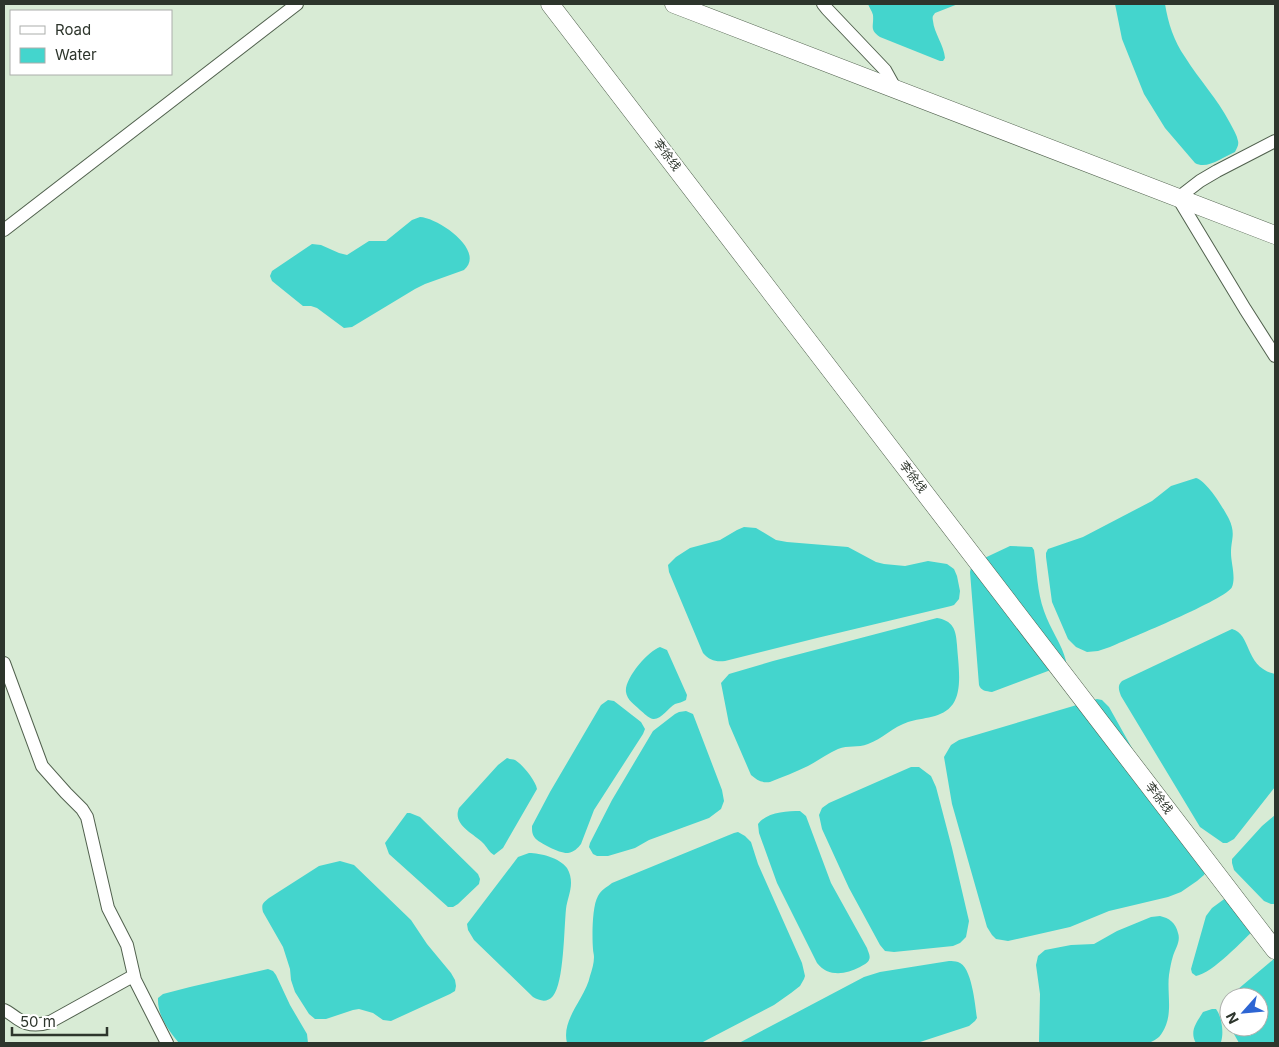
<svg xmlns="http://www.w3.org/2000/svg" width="1279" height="1047" font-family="Inter,'Noto Sans SC',sans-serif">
<rect width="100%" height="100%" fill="#d8ebd5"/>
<path fill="#44d5cd" d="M868,4h90l-23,9c-2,3 -3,3 -2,8 1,12 11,24 12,37l-2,3h-3l-60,-24c-11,-8 -6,-10 -7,-22 -1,-4 -4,-8 -5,-11z
M1115,4h50c3,19 9,37 20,53 15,24 32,41 45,66 3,6 7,12 8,18 1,4 -1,7 -3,11 -12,5 -28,18 -40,11l-30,-35 -21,-34 -22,-55z
M420,217c19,1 66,34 44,53l-39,14 -10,5 -63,38 -8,1 -27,-20 -6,-2h-8l-31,-25 -2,-5 2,-5 40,-27 9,1 18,8 8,2 22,-14h17l26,-21z
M1196,478c11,3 28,31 33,41 7,15 2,20 2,34 0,10 5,24 1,34 -5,12 -104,52 -122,60l-12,4 -11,1 -11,-5 -8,-8 -16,-37 -6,-45v-4l2,-4 35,-12 69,-36 19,-15z
M744,527l12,1 20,12 11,2 61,5 28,15 8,2 21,2 23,-5 19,3 7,5 3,7 3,15 -1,8 -5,6 -3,1 -134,32 -92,23c-10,1 -16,-1 -22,-8l-34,-81 -1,-7 8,-8 14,-9 30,-8 17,-10z
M1010,546l22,1 2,3c3,21 3,41 10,61 6,18 18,33 22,50l-2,4 -72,27c-6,-1 -11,-1 -13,-7l-9,-113 1,-4 5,-6z
M937,618c16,3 19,11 20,27 1,17 6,45 -4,59 -11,15 -30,13 -45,18 -15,5 -26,17 -40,22 -10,4 -20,1 -30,5 -10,4 -20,12 -30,17 -12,6 -26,11 -38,16 -9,1 -13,-2 -19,-7l-22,-51 -8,-41 8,-9 44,-13z
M1232,629c20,5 12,38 43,45v113l-41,52 -7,4h-4l-23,-16 -79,-131c-2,-6 -4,-10 1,-15z
M660,647l7,3 20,45 -1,5c-3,2 -8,3 -11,4 -7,4 -14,16 -22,15 -5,-1 -9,-6 -13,-9 -6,-6 -13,-10 -14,-18 -2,-13 22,-41 34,-45z
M1097,699l5,1 7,7 42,75 57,85 -4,8 -7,6 -16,11 -13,5 -59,14 -39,16 -62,14 -12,-2 -4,-4 -5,-8 -35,-123 -8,-47 7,-12 8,-5z
M608,700l6,1 27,21 4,7 -2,5 -49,76 -13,34c-3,4 -7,8 -13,9 -7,1 -29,-10 -33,-15 -3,-4 -3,-7 -3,-12l18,-34 51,-87z
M686,711l7,3 29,76 2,11 -3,8 -12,9 -60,22 -14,8 -27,8h-11l-4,-2 -4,-7 1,-4 22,-43 41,-69 22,-17 4,-2z
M507,758c2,1 6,1 8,2 7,4 21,21 22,29l-34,59 -9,7c-5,-3 -7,-8 -11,-12 -10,-10 -31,-18 -24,-35l39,-43z
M911,767h8l12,9 5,11 16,61 17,73 -3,16 -6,6 -7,3 -59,6 -9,-1 -5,-6 -31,-57 -27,-59 -3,-14 3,-7 7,-5z
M800,811l6,5 25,67 36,65c1,4 4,8 2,12 -1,3 -6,5 -9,7 -15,8 -32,10 -43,-4l-40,-80 -18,-50 -1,-9c9,-12 28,-13 42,-13z
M407,813h3l10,4 58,57 2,5 -1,5 -21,20 -5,3h-5l-59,-53 -4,-11z
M1275,815v89h-4l-7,-3 -30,-31 -2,-7v-4l30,-33z
M738,832l7,4 6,6 7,22 44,99 3,13 -1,3 -4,7 -9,7 -17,12 -73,38h-134c-6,-24 18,-44 23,-67 2,-6 4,-13 4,-19 0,-3 -1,-5 -1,-8 -1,-12 -1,-43 5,-53 3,-6 9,-9 14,-13l122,-50z
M529,853c11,0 31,5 38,15 3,5 4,10 4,15 0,9 -4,17 -5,26 -2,19 -2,74 -13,87 -6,7 -13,5 -20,1l-59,-57 -6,-10 -1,-6 51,-67z
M340,861l14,4 57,55 16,24 24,29 4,7 1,6 -1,5 -5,3 -59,27 -8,-1 -10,-7 -14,-4 -6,1 -27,9h-11l-6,-5 -14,-22 -4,-12 -1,-11 -7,-22 -20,-35c-2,-8 0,-9 6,-14l50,-32z
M1227,897l30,30c-14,13 -44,46 -61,49l-4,-3 -1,-4 15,-53 6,-8z
M1160,916c9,2 16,7 18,17 3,8 -3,16 -5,23 -2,6 -3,13 -4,19 -2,16 3,35 -3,50 -4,10 -8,15 -18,18h-109l1,-49 -4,-29 2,-9 7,-6 26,-5 23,-1 23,-13 34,-14z
M1275,958v85h-36l-5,-9v-7h25v-30h-28v-2z
M949,961c3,0 6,0 9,1 14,4 17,43 19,56l-2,3 -6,5 -52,17h-178l125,-66 16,-5z
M268,969l5,2 3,4 14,30 17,29 1,9h-129c-10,-12 -22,-28 -21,-45l5,-4 27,-7z
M1212,1009h4c6,8 8,24 5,33l-2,1h-23c-7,-12 1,-21 7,-31z"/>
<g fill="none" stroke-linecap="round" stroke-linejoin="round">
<g stroke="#51614e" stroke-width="14">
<path id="street" d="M823,4l4,5 58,61 10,18
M1275,141l-58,30 -17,10 -22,17 67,111 30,47
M4,230l293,-226
M4,663l38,103 24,27 16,16 5,8 21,91 19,37 8,35 32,63
M4,1010c5,2 9,6 14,9 10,7 20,7 32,3l83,-46"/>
</g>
<g stroke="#51614e" stroke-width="19">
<path id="secondary" d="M550,4l725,946
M674,4l601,231"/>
</g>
<use href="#street" stroke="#fff" stroke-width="12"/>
<use href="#secondary" stroke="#fff" stroke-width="18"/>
</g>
<g text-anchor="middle" stroke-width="4" stroke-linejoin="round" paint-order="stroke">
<g font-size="12" fill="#2d352c" stroke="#fff">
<text transform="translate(667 155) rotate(53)" y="4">李徐线</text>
<text transform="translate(913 477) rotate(53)" y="4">李徐线</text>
<text transform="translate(1159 798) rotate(53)" y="4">李徐线</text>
</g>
</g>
<rect width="1279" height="1047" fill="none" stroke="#2d352c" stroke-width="10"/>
<rect x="10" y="10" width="162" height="65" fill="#ffffff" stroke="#abaeab"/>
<rect x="20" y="26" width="25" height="8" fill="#ffffff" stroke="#abaeab"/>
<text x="55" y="35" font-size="15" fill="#2d352c">Road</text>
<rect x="20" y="48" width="25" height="15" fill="#44d5cd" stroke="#abaeab"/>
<text x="55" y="60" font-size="15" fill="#2d352c">Water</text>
<g transform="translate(1244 1012) rotate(243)"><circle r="24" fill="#ffffff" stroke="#abaeab"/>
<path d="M0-4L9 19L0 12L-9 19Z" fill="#2d65d3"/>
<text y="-8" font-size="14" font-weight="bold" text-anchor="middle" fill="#2d352c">N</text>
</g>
<path d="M12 1027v8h95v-8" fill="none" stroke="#2d352c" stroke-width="2.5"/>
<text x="20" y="1027" font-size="15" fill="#2d352c" stroke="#ffffff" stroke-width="4" paint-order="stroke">50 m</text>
</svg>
